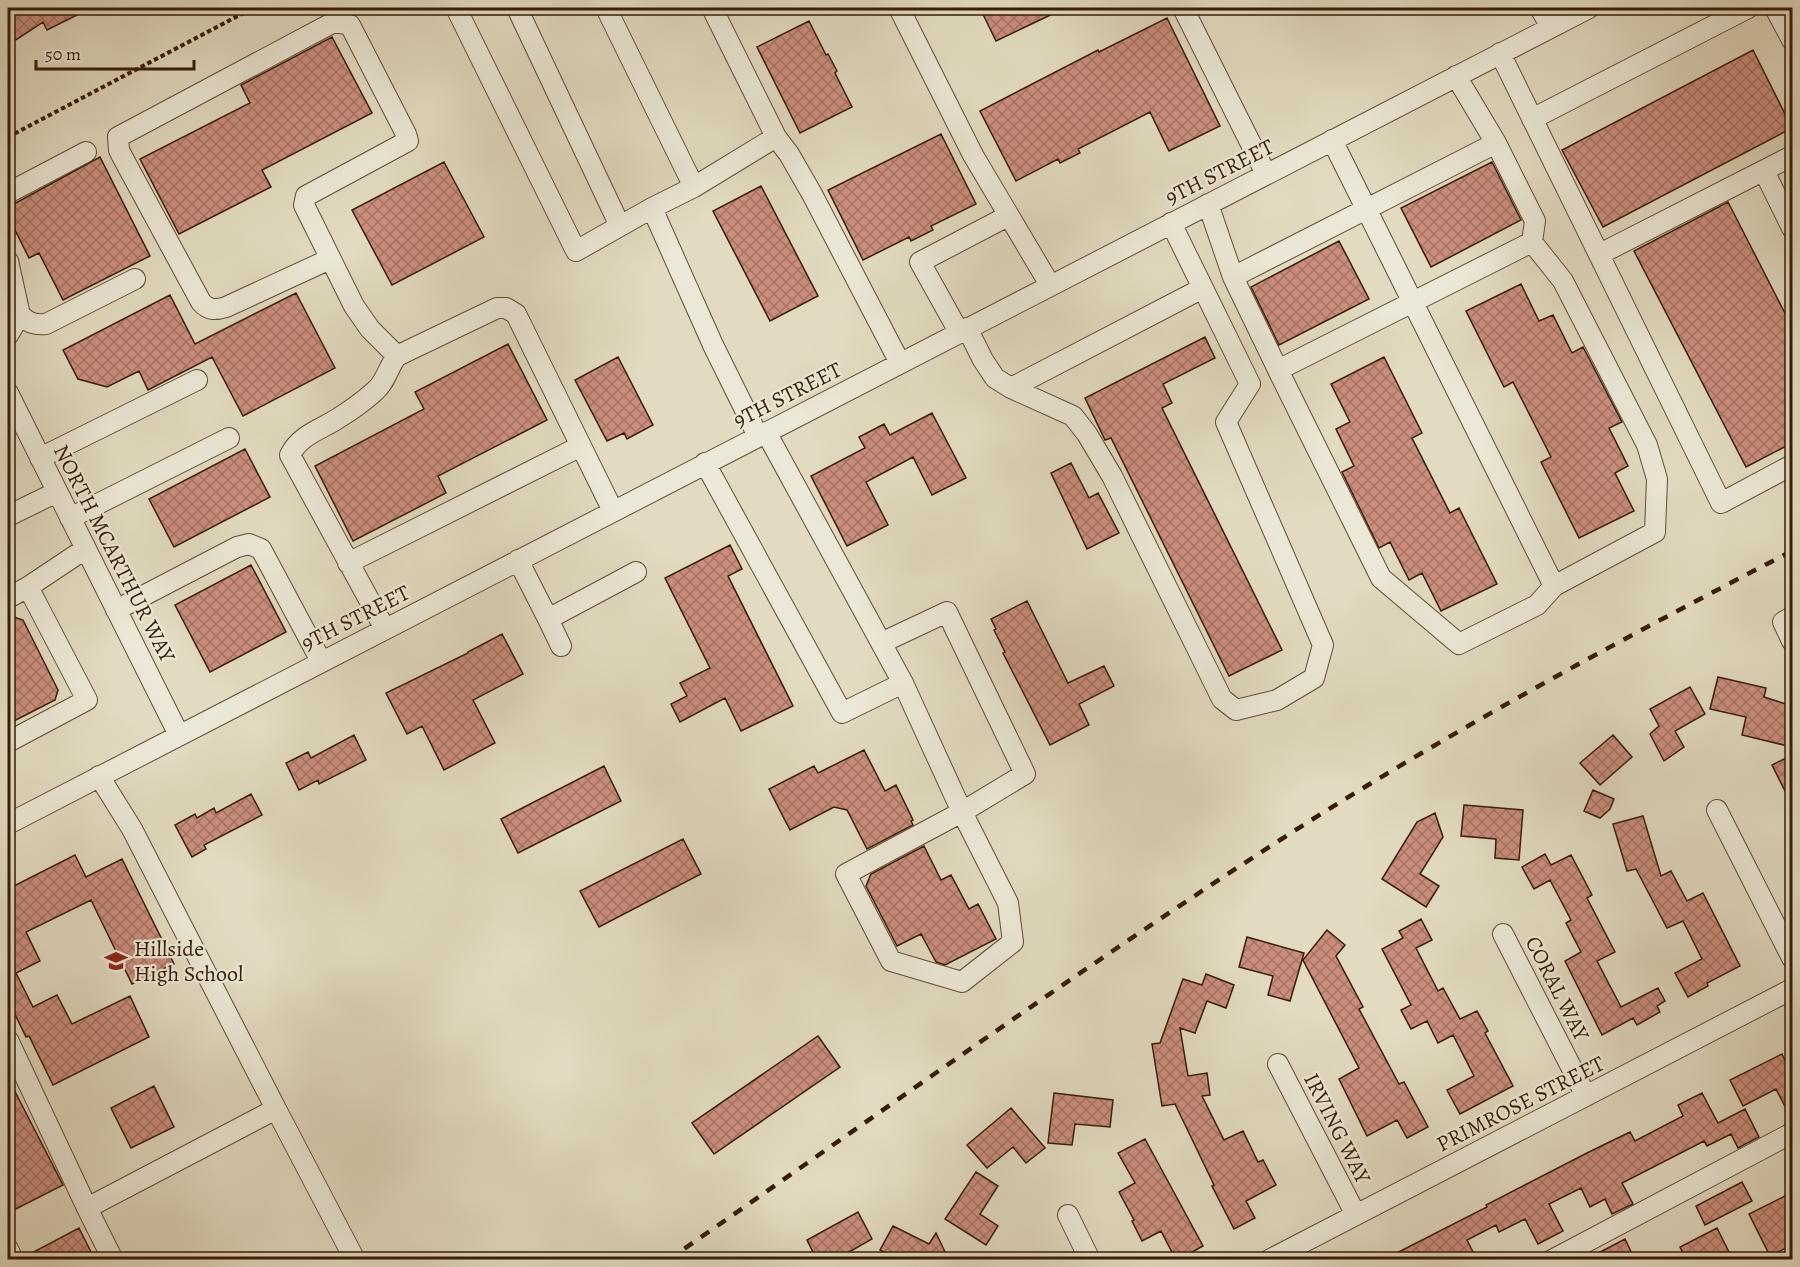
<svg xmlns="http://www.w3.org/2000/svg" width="1800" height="1267" font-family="Alegreya,serif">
<defs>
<pattern id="building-cross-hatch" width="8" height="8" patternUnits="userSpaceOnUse" patternTransform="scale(1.5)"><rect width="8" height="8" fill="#cb8e7e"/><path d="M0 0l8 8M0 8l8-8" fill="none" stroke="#a67365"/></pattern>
</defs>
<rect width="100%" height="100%" fill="#e2dbc1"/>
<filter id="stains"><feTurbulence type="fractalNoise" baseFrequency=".00333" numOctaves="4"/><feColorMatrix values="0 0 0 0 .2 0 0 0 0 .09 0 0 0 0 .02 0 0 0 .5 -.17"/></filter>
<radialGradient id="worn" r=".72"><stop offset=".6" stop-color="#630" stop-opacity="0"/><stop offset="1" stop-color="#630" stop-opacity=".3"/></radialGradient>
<path fill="url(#building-cross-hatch)" stroke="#361c05" stroke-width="1.5" d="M8,8h83l-44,22 -4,-8 -35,23z
M980,8h85l-69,33z
M1167,18l53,108 -51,25 -19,-39 -72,37 2,4 -20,10 -2,-4 -42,22 -36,-70 118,-61 1,2z
M809,21l17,34 2,-1 9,17 -2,2 17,34 -52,26 -43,-86z
M332,37l40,76 -110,57 9,17 -92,47 -39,-75 110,-56 -9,-18z
M1753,50l39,78 -189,99 -41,-77z
M941,134l35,70 -45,22 2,4 -22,11 -2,-4 -46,23 -35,-70z
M100,157l50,99 -87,44 -24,-47 -10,5 -21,-42v-11l6,-1z
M444,162l40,75 -92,48 -40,-75z
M1492,162l29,58 -90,47 -30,-59z
M761,186l57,110 -48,25 -57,-110z
M1728,202l64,125v116l-46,24 -112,-216z
M1339,241l30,58 -90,46 -28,-58z
M1521,284l18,37 14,-6 19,38 11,-6 39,75 -13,6 19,38 -13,7 19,38 -55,27 -38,-76 10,-5 -38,-75 -9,5 -38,-76z
M296,293l39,75 -92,48 -31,-59 -64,33 -9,-19 -32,16 -29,-8 -15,-29 107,-55 25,49z
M1205,337l10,21 -52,26 9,19 -10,5 120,242 -53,26 -118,-238 -6,2 -20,-42z
M508,344l39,76 -109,56 8,17 -93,48 -38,-75 109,-57 -9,-17z
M618,357l35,68 -26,14 -3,-6 -17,8 -32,-61z
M1384,357l38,76 -10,5 38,75 9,-5 38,76 -56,27 -19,-38 -13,7 -19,-38 -11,6 -37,-76 12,-6 -18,-37 14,-7 -19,-38z
M932,413l34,65 -34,17 -19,-38 -47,25 22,43 -41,21 -36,-70 54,-28 -6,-11 25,-13 6,11z
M245,449l25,48 -96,50 -25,-48z
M1071,463l18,35 9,-5 21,40 -32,16 -36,-76z
M730,545l12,24 -14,7 65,130 -52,25 -16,-33 -45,24 -9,-18 16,-8 -7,-13 30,-15 -45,-90z
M251,565l35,67 -76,40 -35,-67z
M1027,601l41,82 36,-17 10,20 -35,18 10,21 -39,20 -47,-92 2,-1 -11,-22 2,-1 -5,-10z
M8,615l15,5 35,70 -3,10 -47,24z
M502,634l21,40 -50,26 22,43 -51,27 -22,-44 -15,8 -21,-41 82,-40v-1z
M1718,677l48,11 -2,9 28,9v41l-50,-12 4,-18 -36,-8z
M1690,687l15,27 -30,17 9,16 -20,14 -14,-27 9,-8 -9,-17z
M354,735l12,25 -47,24 -1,-4 -19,10 -13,-27 22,-11 3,6z
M1613,735l19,22 -32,28 -20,-22z
M864,750l21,41 11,-6 17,35 -2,1 2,4 -46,24 -20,-39 -13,-3 -44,23 -21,-41 45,-23 4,7z
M1792,755v50l-20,-40z
M604,766l17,35 -103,52 -17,-34z
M1593,790l21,9 -4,10 -10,9 -16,-7z
M251,794l11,21 -58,30 2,4 -14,8 -17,-32 20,-11 2,4 17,-10 2,5z
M1464,805l59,5 -4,50 -24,-2 1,-19 -35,-3z
M1435,813l8,24 -23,37 19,12 -13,21 -44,-28 35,-57z
M1643,816l18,60 10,-5 16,30 16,-8 37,73 -33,17 1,3 -20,11 -13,-24 27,-14 -19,-38 -16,7 -31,-59 -9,2 -14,-47z
M683,839l18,35 -102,53 -19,-36z
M924,846l17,34 10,-5 18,34 9,-5 18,35 -51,26 -9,-3 -15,-28 -24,12 -31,-60 5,-12z
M1545,854l6,11 20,-10 21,40 -5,3 28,54 -18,9 24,46 37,-19 7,13 -8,5 3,6 -23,13 -4,-7 -31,17 -37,-74 16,-9 -15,-29 5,-3 -21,-40 -16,9 -12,-22z
M75,855l11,22 36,-18 52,105 -42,20 -41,-84 -65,32 14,29 -24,12 17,34 24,-12 15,29 58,-28 19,41 -96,48 -24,-49 -3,1 -18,-37v-111z
M1421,919l11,21 -16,8 22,43 5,-3 17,31 17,-8 11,20 -3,2 28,53 -53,28 -13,-24 27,-14 -21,-41 -15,8 -11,-22 -16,8 -10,-19 10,-5 -29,-56 21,-11 -4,-7z
M1327,930l18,15 -9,11 27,51 -4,2 40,75 5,-2 24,45 -21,11 -10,-18 -30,16 -28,-57 20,-11 -56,-108z
M1247,937l57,16 -14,48 -22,-6 5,-19 -34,-9z
M1206,974l28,11 -8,23 -19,-7 -12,32 -15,-5 8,48 19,-3 3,22 -8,1 22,44 19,-9 15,31 5,-2 13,25 -30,16 9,17 -21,11 -22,-43 2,-1 -39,-81 -13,2 -10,-62 8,-1 23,-64 19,6z
M818,1036l22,31 -126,87 -22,-31z
M1782,1054l10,21v45l-16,-31 -33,17 -13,-26z
M8,1078l55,107 -55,28v-31l6,-3 -6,-14z
M154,1086l20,41 -43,21 -20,-40z
M1054,1093l59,7 -3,27 -35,-3 -3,21 -24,-2z
M1702,1093l16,30 27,-14 14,28 -21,11 -7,-14 -24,12 -3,-5 -82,42 11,21 -21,10 -7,-15 -15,8 -9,-19 -32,16 14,27 -25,13 -13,-25 -26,13 -3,-7 -29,15 10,20h-94l104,-53 -1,-2 103,-53 41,-20 5,9 48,-25 -5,-11z
M1011,1108l34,40 -19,15 -13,-16 -26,21 -20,-23z
M1145,1139l58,107 -25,14h-2l-15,-29 -19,10 -10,-20 2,-1 -15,-28 16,-9 -17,-30z
M976,1172l22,14 -18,28 18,12 -12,19 -41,-26z
M1742,1182l10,19 -47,24 -9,-19z
M1787,1195l5,10v40l-22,11 -21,-42z
M858,1212l14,27 -37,21h-18l-10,-20z
M893,1226l36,18 7,-11 10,21 11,6h-59l-18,-10z
M79,1228l16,32h-70l-1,-3z
M1717,1228l16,32h-47l-6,-13z
M1625,1239l10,21h-50z"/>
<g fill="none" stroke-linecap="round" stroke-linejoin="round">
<g stroke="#614c34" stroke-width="22">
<path id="minor" d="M456,8l120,243 76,-43
M517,8l103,218
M606,8l88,179
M712,8l64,129 13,17 23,40 88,169
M899,8l74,147 77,130
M1183,8l83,166
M1540,8l11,19
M1775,8l17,32
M1500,53l221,450 71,-38
M1532,119l216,-111
M1332,140l222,446 101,-54 2,-53 -10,-34 -84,-164 -31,-39 3,-21 -39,-78 -40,-67
M1764,171l28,57
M8,193l78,-41
M1208,204l25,73 45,93 254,-128
M1600,254l192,-98
M330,259l-104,48c-10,3 -17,4 -25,-5l-78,-144 -4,-8 -1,-13 216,-115 16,3 56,109 2,7 -102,55 -2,9 50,101 16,23 27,27
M8,261l12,54 -12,20
M1233,277l263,-134
M20,315c9,8 14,10 26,9l89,-45
M967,328l16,32 12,18 16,10 62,28 14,18 25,42 110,223 14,11 41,-10 37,-22 9,-33 -97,-223 24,-38 -79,-161
M959,332l-39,-70 88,-46
M1278,370l103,208 78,66 78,-39 17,-19
M1011,388l192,-100
M8,393l171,342
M758,436l-45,-91 -61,-137 42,-21 82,-50
M40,458l157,-78
M705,463l137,250 61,-30 -137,-251
M8,516l49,-24
M70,518l159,-80
M518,560l30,59 88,-47
M348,563l233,-117
M28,587l57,-38
M8,598l20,-11 59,113 -79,42
M116,610l121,-63 12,-3 12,5 60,112
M1792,617l-9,5 9,19
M548,619l13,27
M385,629l-95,-174c10,-20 30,-25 47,-36 13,-8 27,-18 38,-28 11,-9 13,-24 22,-35l100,-48h9l10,6 97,197
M881,643l66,-31 78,162 -63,38 -116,62 45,87 71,21 51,-40 -5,-39 -46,-91 -59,-129
M1717,810l75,148
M8,824l1581,-816
M1503,934l83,162
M8,1040l79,168 189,-99 -144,-280 -33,-53
M1278,1064l78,151
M276,1109l79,151
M87,1208l26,52
M1068,1215l22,45
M8,1249l5,11
M1269,1260l523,-271
M1552,1260l240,-127"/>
</g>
<path stroke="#361c05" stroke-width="4" stroke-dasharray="4.5 3" stroke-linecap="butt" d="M8,137l245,-129"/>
<use href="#minor" stroke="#ece8d7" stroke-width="20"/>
<path stroke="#361c05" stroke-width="4.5" stroke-dasharray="10 10" stroke-linecap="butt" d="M668,1260c204,-141 404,-286 612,-420 165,-106 338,-199 512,-289"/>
</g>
<defs>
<g id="school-bare" transform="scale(1.8)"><path d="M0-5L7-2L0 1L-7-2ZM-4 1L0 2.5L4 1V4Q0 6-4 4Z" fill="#8f2418" stroke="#ece8d7" stroke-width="2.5" paint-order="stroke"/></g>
</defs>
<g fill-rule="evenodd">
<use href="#school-bare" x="116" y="961"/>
</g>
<g text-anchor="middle" stroke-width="4.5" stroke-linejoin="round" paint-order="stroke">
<g font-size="22" fill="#361c05" stroke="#ece8d7">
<text transform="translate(1219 171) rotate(-27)" y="8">9TH STREET</text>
<text transform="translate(787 394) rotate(-27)" y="8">9TH STREET</text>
<text transform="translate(115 553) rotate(63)" y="8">NORTH MCARTHUR WAY</text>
<text transform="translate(355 617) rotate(-27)" y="8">9TH STREET</text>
<text transform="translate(1558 988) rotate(63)" y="8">CORAL WAY</text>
<text transform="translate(1520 1103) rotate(-27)" y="8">PRIMROSE STREET</text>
<text transform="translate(1338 1128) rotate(63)" y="8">IRVING WAY</text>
</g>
<g font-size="22" fill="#361c05" stroke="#ece8d7" text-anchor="start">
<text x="134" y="956">Hillside<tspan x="134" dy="25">High School</tspan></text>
</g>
</g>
<rect width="1800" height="1267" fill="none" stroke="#e2dbc1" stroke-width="30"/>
<rect x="9" y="9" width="1782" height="1249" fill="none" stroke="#361c05" stroke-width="3"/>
<rect x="15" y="15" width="1770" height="1237" fill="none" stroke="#361c05" stroke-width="1.5"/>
<path d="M36 60v9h158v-9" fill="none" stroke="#361c05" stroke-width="3"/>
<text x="45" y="60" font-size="18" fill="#361c05" stroke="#ece8d7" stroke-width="4.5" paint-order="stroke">50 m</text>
<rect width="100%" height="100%" filter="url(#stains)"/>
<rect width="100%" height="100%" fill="url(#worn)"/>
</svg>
